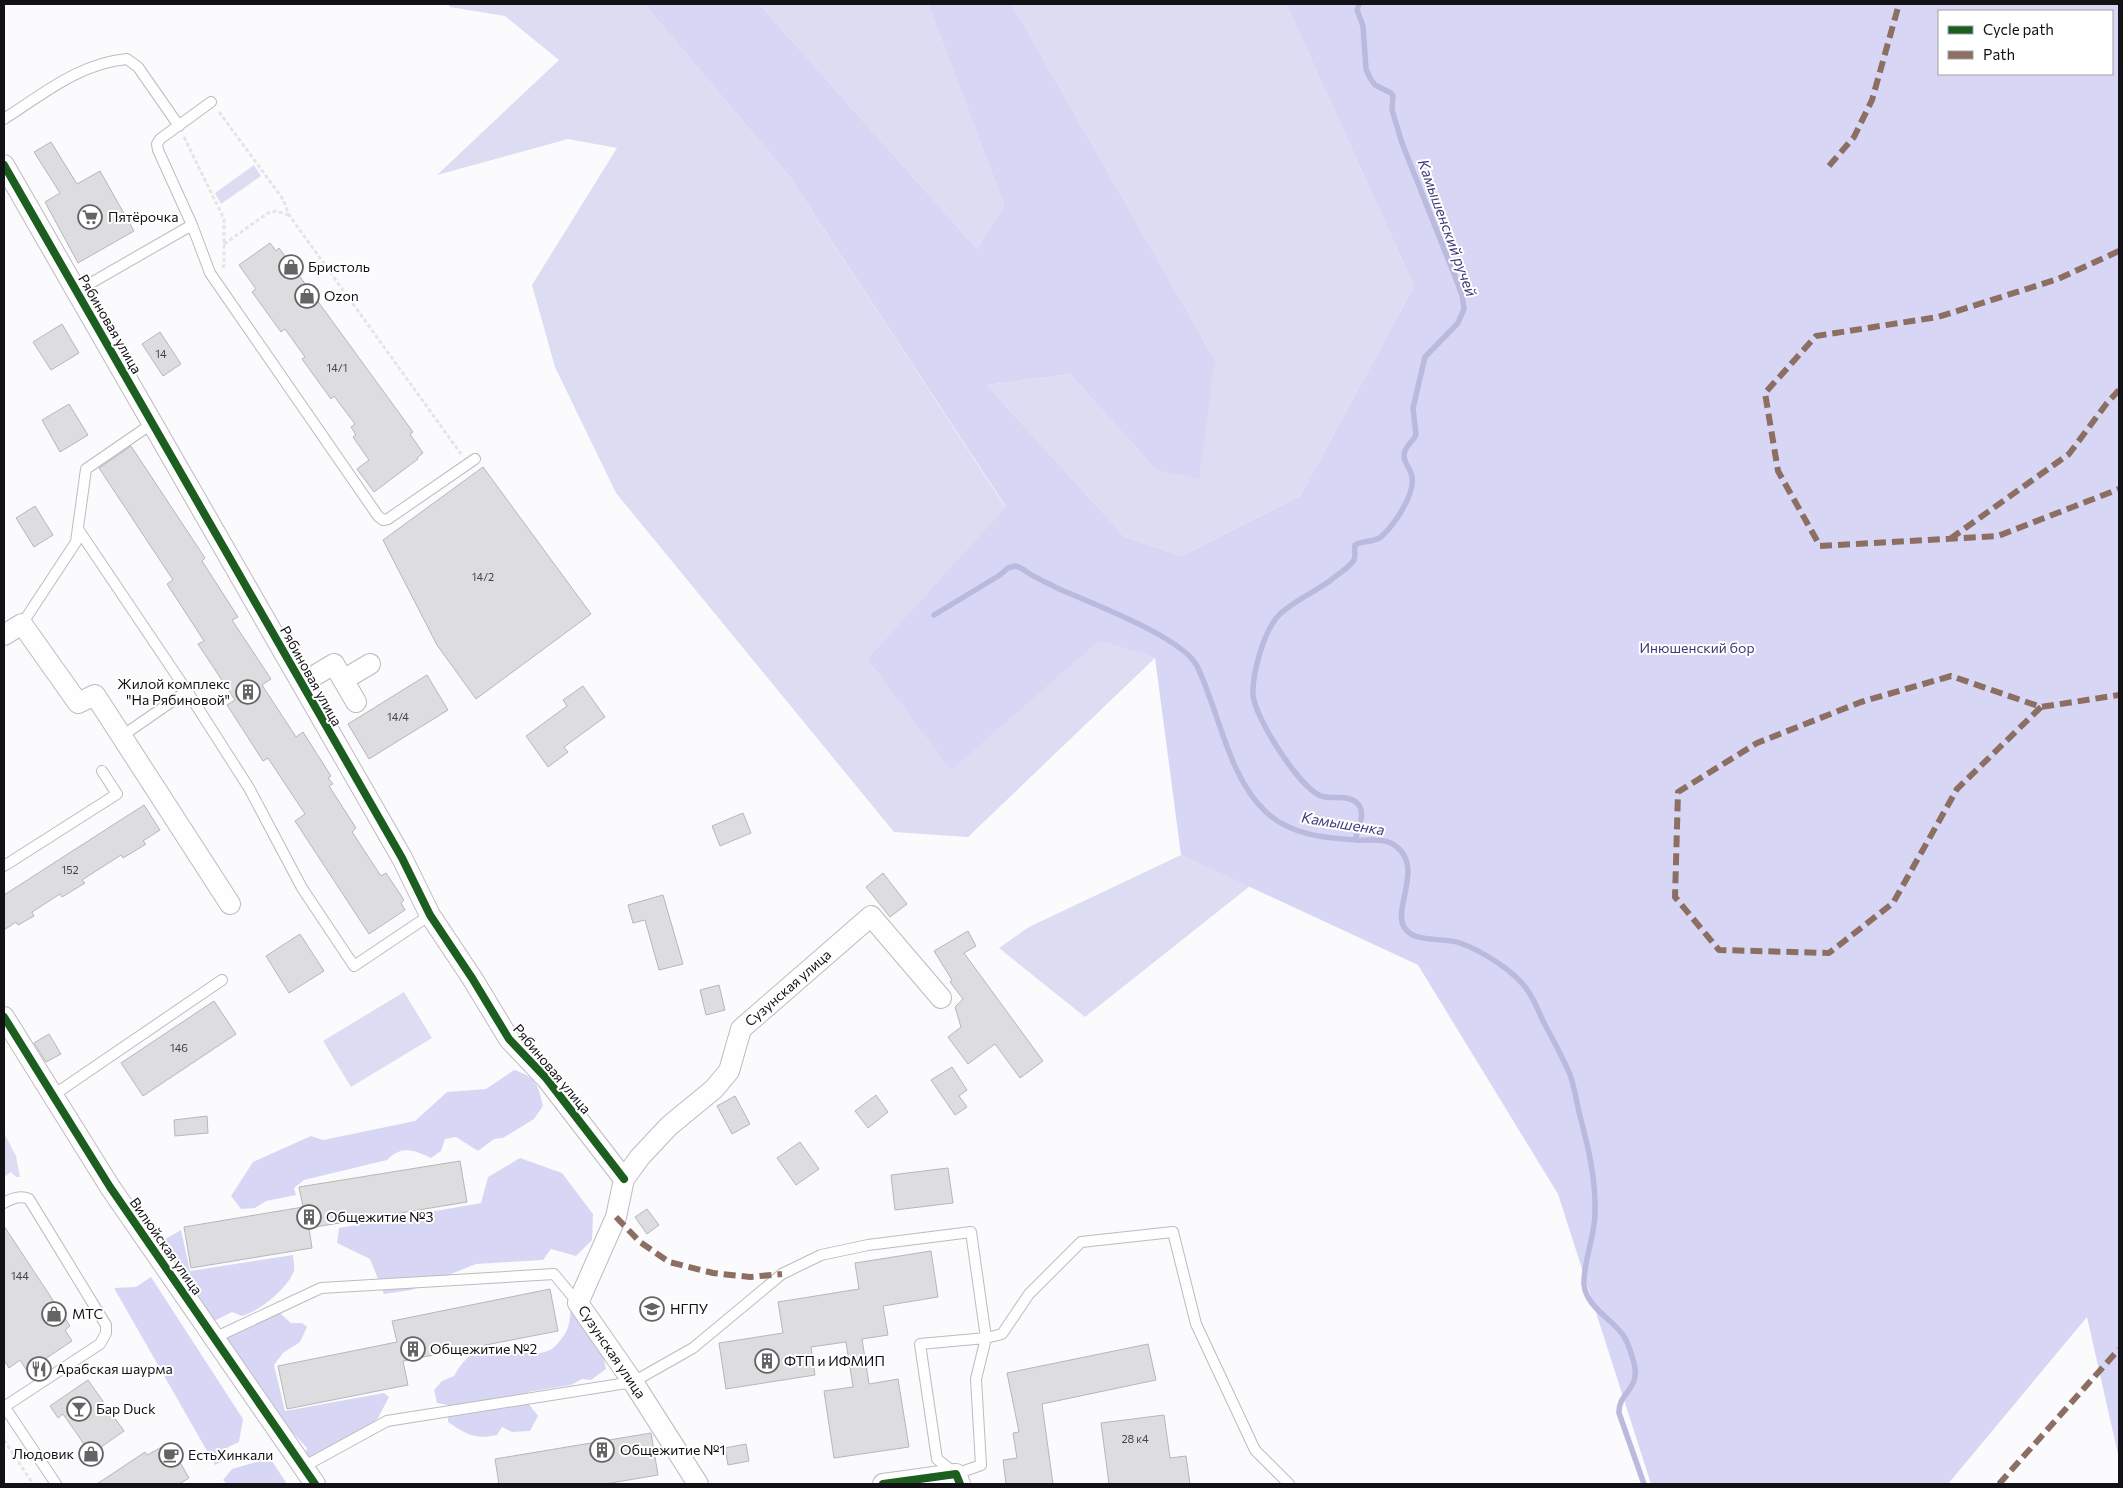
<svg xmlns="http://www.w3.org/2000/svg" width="2123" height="1488" font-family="Commissioner,sans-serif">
<rect width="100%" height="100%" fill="#fbfbfe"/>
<path fill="#dcdcf2" d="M448,4h196l145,172 217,332 -139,151 84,110 149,-130 55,19 -187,179 -74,-5 -278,-339 -61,-126 -23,-82 85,-137 -49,-9 -131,36 122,-115 -54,-44 -55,-9z
M759,4h169l76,201 -27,44z
M1012,4h274l128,282 -114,210 -119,60 -56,-19 -138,-152 83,-11 86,96 59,-110z
M254,165l7,11 -40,28 -6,-11z
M1181,855l69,31 -165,131 -86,-69 30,-21z
M404,992l28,46 -81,49 -28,-46z
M4,1133l12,23 4,21h-4l-5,-5 -7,5z"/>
<path fill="#d7d7f5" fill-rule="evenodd" d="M644,4h115l218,245 27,-44 -76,-201h84l203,356 -16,119 -43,-9 -86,-96 -83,11 138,152 56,19 119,-60 114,-210 -128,-282h833v1455l-32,-142 -139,167h-297l-93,-290 -140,-229 -237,-110 -26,-197 -55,-18 -149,130 -84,-111 139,-152 -217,-331zM2112,11v63h-173v-63z
M514,1070c22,7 24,14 29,36l-9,13 -31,19 -9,1 -16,12 -22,-14 -11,2 -4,12 -10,7c-18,-8 -29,-13 -44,2l-83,20 -10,8 2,7 -30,6 -11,7 -14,1 -10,-13 22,-34 58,-26 12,4 92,-19 32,-29 39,-3z
M520,1158l42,15 31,41 -1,26 -16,16 -25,-7 -8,11 -67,4 -65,26 -27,4 -14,-35 -33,-16 2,-15 142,-25 7,-26z
M181,1230l9,41 103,-16c0,4 2,11 1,16 -7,18 -34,40 -52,45l-10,-4 -20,10 -23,-2 -31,-57 4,-22z
M151,1277l92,142 -4,23 -11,5 -6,14 -7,4 -101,-177 22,-1z
M572,1297l21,11 13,61 -15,11 -9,-1 -11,6 -43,7v11l10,13 -8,15 -18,1 -10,-5 -5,8c-23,5 -31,-1 -49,-13v-17l-11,-2 -3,-13 8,-9 12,-5c28,-52 62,-11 96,-26 5,-2 14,-14 17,-20 3,-4 4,-26 5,-33z
M273,1307l18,16h11l5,4 -7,15 -17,11 -9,12 11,46 99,-18 5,4 -11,21 -18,23 -48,26 -7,-10 2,-9 -12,-13 -18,-13 -57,-82z
M270,1458l17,26h-60l-4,-4 9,-11z"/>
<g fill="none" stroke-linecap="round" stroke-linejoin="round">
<path stroke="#babade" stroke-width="5.5" d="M934,615l66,-40 8,-7 7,-2c7,1 10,5 15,8 9,6 19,9 27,14 31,14 126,49 140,78 22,45 31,111 69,146 24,23 59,26 90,28 13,1 30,-3 41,7 26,21 -4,61 7,80 10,17 40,10 56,16 22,8 55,28 68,48 7,10 11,22 16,32 9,16 17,32 25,49 5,12 7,27 10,40 9,34 17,66 16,101 0,23 -12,50 -11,71 2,23 27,34 39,51 6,8 8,19 11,28 7,27 -16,29 -15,50l25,71
M1355,840c3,-10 11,-27 3,-36 -9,-11 -28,-3 -39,-9 -21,-10 -64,-77 -66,-100 -1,-21 11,-66 27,-81 15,-14 35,-22 51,-34 7,-6 18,-12 23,-20 2,-4 0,-10 1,-15 7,-5 18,-2 26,-8 13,-12 34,-42 31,-60 -1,-9 -11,-16 -7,-26 2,-6 8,-10 11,-16l-3,-27 12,-51 33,-34 6,-14 -2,-14 -6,-16 -54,-136 -10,-33 1,-14 -2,-3 -16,-8 -5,-7 -4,-9 -3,-43 -6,-16 2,-6"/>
</g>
<path fill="#dddde0" stroke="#b7b7ba" d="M51,142l26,42 23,-13 34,60 -56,32 -33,-61 15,-9 -26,-41z
M270,243l6,8 3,-3 134,184 -3,2 13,19 -6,5 1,1 -44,33 -17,-23 12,-9 -16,-23 3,-2 -5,-8 4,-3 -21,-28 -3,3 -29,-40 3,-2 -20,-28 -4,3 -29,-40 4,-3 -17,-24z
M62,324l17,29 -28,17 -18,-28z
M160,332l21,32 -18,12 -21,-32z
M69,404l19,31 -28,17 -18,-32z
M131,446l74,112 -3,3 36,56 -6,3 39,59 -9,6 34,52 7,-5 28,44 -3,2 5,6 -4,2 27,42 -4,4 29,44 5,-3 18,27 -3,3 4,7 -36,24 -74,-113 10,-7 -37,-56 -5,3 -36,-56 8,-5 -37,-56 6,-3 -37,-57 6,-4 -74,-112z
M483,467l108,147 -115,85 -39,-54 -54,-105z
M35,506l18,29 -19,12 -18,-29z
M427,675l21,35 -79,49 -21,-35z
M583,686l22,31 -41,30 4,5 -20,15 -22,-31 41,-30 -4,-6z
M144,805l16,25 -17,11 3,3 -23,14 -2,-3 -39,25 3,3 -23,14 -2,-3 -28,18 2,4 -16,9 -2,-3 -12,8v-35z
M743,813l8,20 -31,13 -8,-20z
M883,873l24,31 -17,13 -24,-30z
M663,895l20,69 -24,6 -14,-50 -12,3 -5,-18z
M968,931l8,15 -12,7 79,108 -23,17 -25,-34 -27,20 -20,-27 13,-10 -6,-20 8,-8 -13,-17 2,-2 -18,-29z
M300,934l24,37 -35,22 -23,-37z
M719,985l6,25 -19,5 -6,-25z
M214,1001l22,33 -93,62 -22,-33z
M49,1034l12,20 -15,8 -12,-19z
M952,1067l15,23 -8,6 8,11 -12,8 -24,-35z
M876,1095l12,17 -20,16 -13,-17z
M735,1096l15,28 -18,10 -15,-28z
M207,1116l1,17 -33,3 -1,-16z
M800,1142l19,27 -23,16 -19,-27z
M460,1161l7,41 -158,26 3,20 -121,20 -7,-41 119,-20 -4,-20z
M948,1168l5,35 -58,7 -4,-35z
M647,1209l12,16 -12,9 -12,-17z
M4,1226l66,100 -5,4 7,11 -45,30 -7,-11 -11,8 -5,-8z
M931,1251l7,46 -55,9 5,29 -26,4 7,45 29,-5 11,68 -75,11 -10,-67 29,-4 -7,-45 -35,5 4,28 -89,14 -7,-46 64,-10 -5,-31 81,-13 -4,-26z
M550,1289l8,42 -155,30 5,24 -121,24 -9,-43 119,-24 -5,-21z
M1148,1344l8,36 -114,24 11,80h-47l-3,-24 14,-2 -4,-25 6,-1 -12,-59z
M88,1380l36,51 -33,23 -28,-40 -5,4 -8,-12z
M1164,1415l6,43 16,-2 4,28h-81l-8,-61z
M651,1433l7,42 -53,9h-106l-4,-25z
M169,1443l20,35 -10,6h-82l48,-32 2,3z
M746,1444l3,17 -21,4 -3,-17z"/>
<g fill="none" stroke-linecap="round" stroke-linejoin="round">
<g stroke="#bcbcbf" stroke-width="12">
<path id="service" d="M4,119c39,-25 76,-56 123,-60l11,8 41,59
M192,225l18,48 168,243 5,4 5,-1 87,-60
M77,291l115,-66 -34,-75 -1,-6 3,-5 51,-37
M78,529l109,162 -65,45
M22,624l54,-82 10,-73 67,-46
M187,691l62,97 53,100 52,78 76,-51
M4,866l113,-72 -15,-23
M52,1096l170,-116
M4,1203c8,-5 16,-8 25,-4l77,126v8l-6,11 -96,63
M214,1338l107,-50 233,-14 24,29
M4,1406l52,78
M303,1467l84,-46 246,-39 60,-34 89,-74 39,-19 47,-10 103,-13 15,106 -66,6 17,115 19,15 25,-9 -5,-86 10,-41 16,-4 27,-40 52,-52 92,-10 23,92 59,126 34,34"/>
</g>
<g stroke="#bcbcbf" stroke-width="22">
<path id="minor" d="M4,165l398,693 28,57 42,63 37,61 37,39 78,101
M4,635l18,-11 56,79 17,-8 135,209
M343,680l27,-16
M302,683l32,-19 22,38
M4,1017l106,170 205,297
M698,1484l-65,-102 -55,-79 38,-86 8,-38 16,-22 29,-31 45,-37 15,-18 12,-42 130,-113 70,82
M883,1484l73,-10 4,10"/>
</g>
<path stroke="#e5e5e5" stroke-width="3" stroke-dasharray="4 2.5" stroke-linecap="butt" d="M219,112l64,87 6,16 172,239
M184,137l40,82v47l-4,1
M224,244l44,-31 8,-2 13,4
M4,1440l29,44"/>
<use href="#service" stroke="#fefeff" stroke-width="10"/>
<use href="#minor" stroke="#fefeff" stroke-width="20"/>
<path stroke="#8d6e63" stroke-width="6" stroke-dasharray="12 6" stroke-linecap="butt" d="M1829,166l25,-29 18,-37 27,-96
M2119,251l-61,28 -120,38 -122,19 -51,57 13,78 42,75 178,-10 121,-47
M1950,539l119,-85 38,-51 12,-13
M2041,707l-84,82 -64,114 -64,50 -110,-3 -44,-53 3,-105 79,-49 104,-41 90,-26 90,31 78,-12
M616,1217l24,25 29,20 44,11 37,4 32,-3
M1999,1484l120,-135"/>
<g stroke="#fff" stroke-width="11">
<path id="cycleway" d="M4,165l398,693 28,57 42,63 37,61 37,39 78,101
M4,1017l106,170 205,297
M883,1484l73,-10 4,10"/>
</g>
<use href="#cycleway" stroke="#1b5e20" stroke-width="8"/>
</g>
<defs>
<g id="supermarket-ring" transform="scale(1.25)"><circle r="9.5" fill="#fff" stroke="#646467" stroke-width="1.5"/><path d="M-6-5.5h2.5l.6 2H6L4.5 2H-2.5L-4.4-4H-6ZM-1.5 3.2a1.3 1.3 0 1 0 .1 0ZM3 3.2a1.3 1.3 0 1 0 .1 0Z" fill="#646467"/></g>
<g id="shop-ring" transform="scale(1.25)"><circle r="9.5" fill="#fff" stroke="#646467" stroke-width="1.5"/><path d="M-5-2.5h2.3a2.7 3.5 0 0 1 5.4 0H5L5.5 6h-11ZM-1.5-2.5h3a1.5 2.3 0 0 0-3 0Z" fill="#646467"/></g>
<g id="building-ring" transform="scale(1.25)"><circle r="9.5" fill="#fff" stroke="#646467" stroke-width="1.5"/><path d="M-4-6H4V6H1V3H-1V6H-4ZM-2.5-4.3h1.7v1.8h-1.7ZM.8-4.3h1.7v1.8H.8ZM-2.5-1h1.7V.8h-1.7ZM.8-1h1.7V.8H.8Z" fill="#646467"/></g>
<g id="university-ring" transform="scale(1.25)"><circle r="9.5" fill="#fff" stroke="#646467" stroke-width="1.5"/><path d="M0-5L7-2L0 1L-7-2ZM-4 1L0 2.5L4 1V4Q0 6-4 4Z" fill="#646467"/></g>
<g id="restaurant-ring" transform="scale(1.25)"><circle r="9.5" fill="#fff" stroke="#646467" stroke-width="1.5"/><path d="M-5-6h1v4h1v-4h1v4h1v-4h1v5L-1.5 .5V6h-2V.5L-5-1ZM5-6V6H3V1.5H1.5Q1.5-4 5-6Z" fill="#646467"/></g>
<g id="bar-ring" transform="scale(1.25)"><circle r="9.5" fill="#fff" stroke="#646467" stroke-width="1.5"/><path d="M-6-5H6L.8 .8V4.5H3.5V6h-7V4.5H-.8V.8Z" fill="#646467"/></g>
<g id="cafe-ring" transform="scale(1.25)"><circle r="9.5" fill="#fff" stroke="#646467" stroke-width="1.5"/><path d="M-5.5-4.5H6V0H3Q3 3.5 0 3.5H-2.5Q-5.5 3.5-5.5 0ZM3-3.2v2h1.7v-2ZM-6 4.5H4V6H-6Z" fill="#646467"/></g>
</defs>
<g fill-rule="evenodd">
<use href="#supermarket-ring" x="90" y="217"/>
<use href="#shop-ring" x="291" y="267"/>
<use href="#shop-ring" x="307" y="296"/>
<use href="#building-ring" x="248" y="692"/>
<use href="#building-ring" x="309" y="1217"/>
<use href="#university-ring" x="652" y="1309"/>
<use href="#shop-ring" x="54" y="1314"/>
<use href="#building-ring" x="413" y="1349"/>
<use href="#building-ring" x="767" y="1361"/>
<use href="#restaurant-ring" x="39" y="1369"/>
<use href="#bar-ring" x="79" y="1409"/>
<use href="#building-ring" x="602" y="1450"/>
<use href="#shop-ring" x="91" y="1454"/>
<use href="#cafe-ring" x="171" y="1455"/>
</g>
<g text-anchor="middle" stroke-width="4" stroke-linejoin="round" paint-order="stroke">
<g font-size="11" fill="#454548">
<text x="161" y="358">14</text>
<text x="337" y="372">14/1</text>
<text x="483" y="581">14/2</text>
<text x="398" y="721">14/4</text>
<text x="70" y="874">152</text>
<text x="179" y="1052">146</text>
<text x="20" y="1280">144</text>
<text x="1135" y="1443">28 к4</text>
</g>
<g font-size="14" fill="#121216" stroke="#fff" text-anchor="start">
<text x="108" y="222">Пятёрочка</text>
<text x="308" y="272">Бристоль</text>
<text x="324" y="301">Ozon</text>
<text x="230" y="689" text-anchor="end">Жилой комплекс<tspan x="230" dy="16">"На Рябиновой"</tspan></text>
<text x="326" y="1222">Общежитие №3</text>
<text x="670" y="1314">НГПУ</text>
<text x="72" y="1319">МТС</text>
<text x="430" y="1354">Общежитие №2</text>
<text x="784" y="1366">ФТП и ИФМИП</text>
<text x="56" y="1374">Арабская шаурма</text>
<text x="96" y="1414">Бар Duck</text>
<text x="620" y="1455">Общежитие №1</text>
<text x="74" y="1459" text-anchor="end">Людовик</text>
<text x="188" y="1460">ЕстьХинкали</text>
</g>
<g font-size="14" fill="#121216" stroke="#fff">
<text transform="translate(110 324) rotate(60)" y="5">Рябиновая улица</text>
<text transform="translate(311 676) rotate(61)" y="5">Рябиновая улица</text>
<text transform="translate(788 988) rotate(-41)" y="5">Сузунская улица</text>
<text transform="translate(552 1069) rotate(50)" y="5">Рябиновая улица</text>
<text transform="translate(166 1246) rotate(55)" y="5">Вилюйская улица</text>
<text transform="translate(612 1352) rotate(56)" y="5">Сузунская улица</text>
</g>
<g font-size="14" fill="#3e3877" stroke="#fff">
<text x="1697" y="653">Инюшенский бор</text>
</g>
<g font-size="15" font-style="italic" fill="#413b7a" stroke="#fff">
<text transform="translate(1447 228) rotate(70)" y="5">Камышенский ручей</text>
<text transform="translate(1343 824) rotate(9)" y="5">Камышенка</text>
</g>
</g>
<rect width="2123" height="1488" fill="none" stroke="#121216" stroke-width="10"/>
<rect x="1938" y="10" width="175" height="65" fill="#ffffff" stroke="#a0a0a2"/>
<rect x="1948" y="26" width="25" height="8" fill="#1b5e20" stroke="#a0a0a2"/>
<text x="1983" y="35" font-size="15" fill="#121216">Cycle path</text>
<rect x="1948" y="51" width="25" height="8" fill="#8d6e63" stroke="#a0a0a2"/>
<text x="1983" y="60" font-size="15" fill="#121216">Path</text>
</svg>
